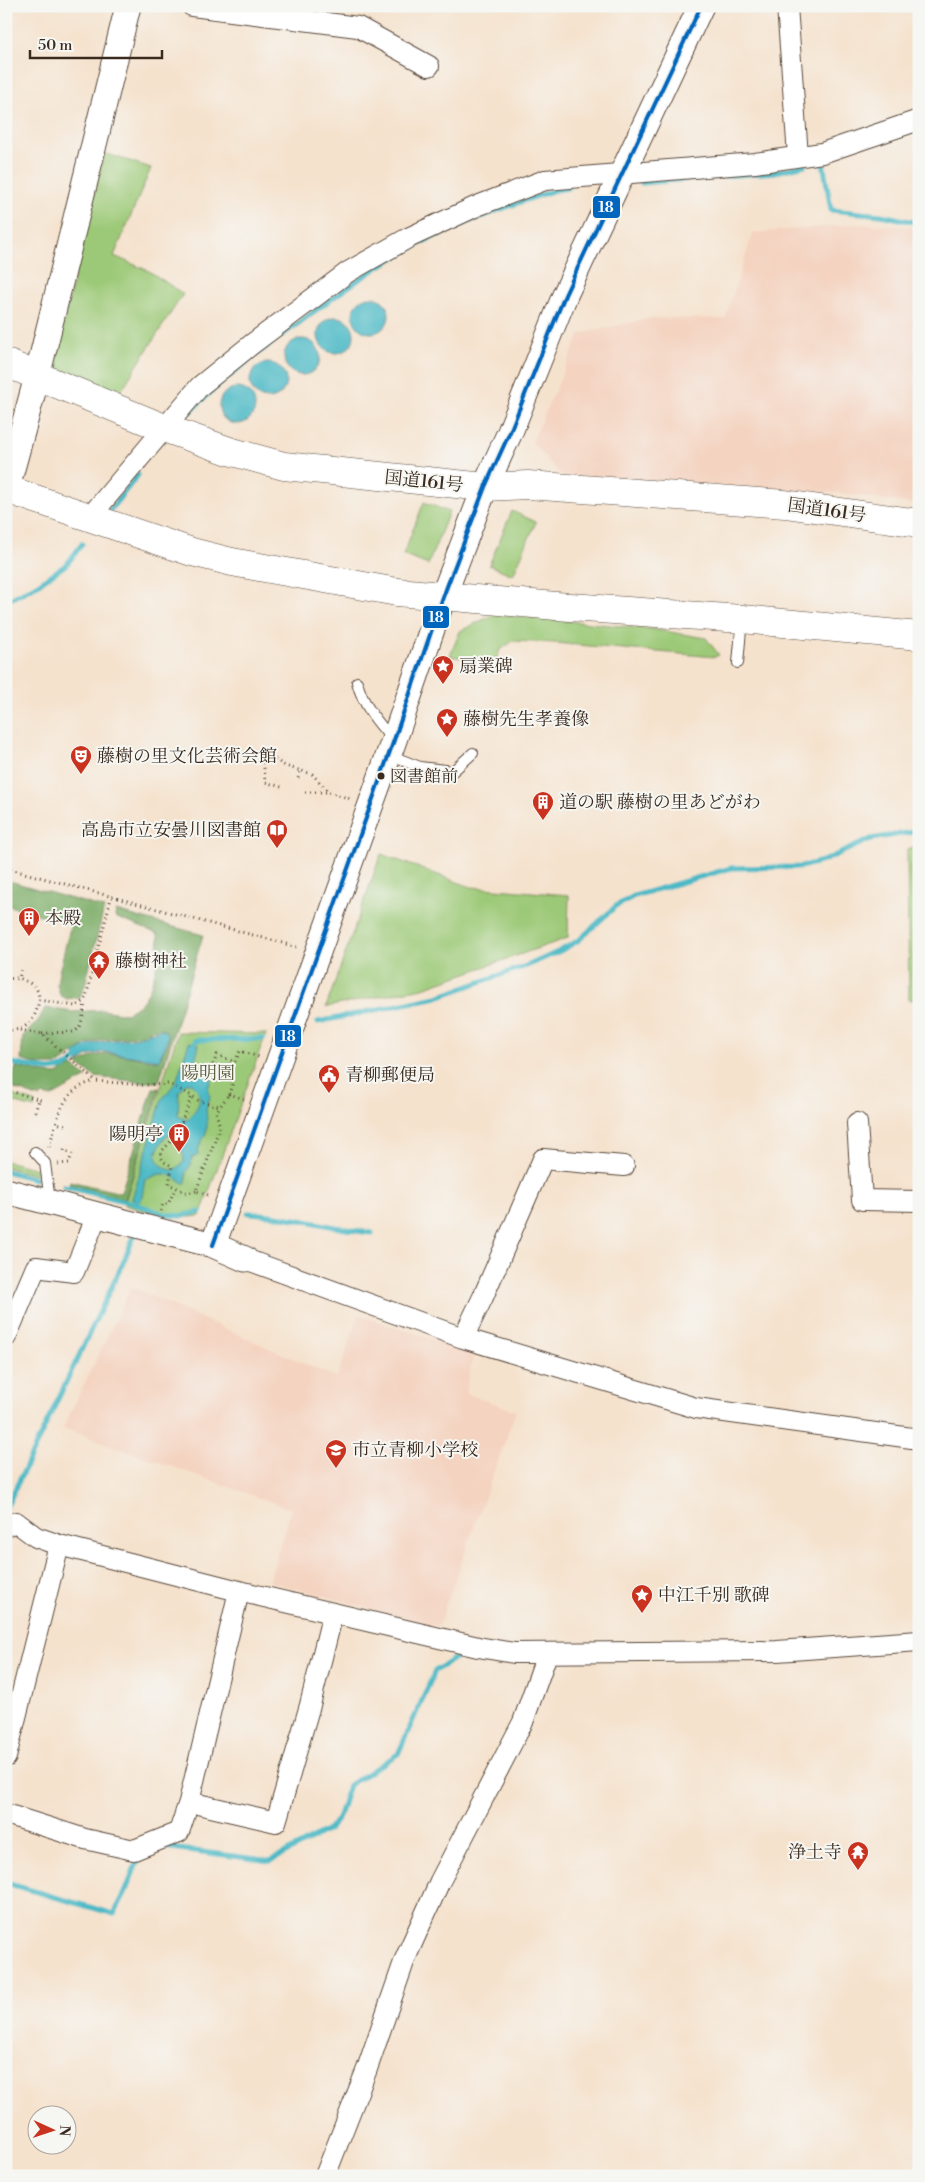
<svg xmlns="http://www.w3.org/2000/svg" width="925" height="2182" font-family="'Libre Bodoni','Noto Serif JP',serif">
<rect width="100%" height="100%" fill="#f6f6f2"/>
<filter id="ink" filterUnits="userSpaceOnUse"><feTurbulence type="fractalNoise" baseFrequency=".02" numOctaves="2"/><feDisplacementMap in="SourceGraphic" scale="10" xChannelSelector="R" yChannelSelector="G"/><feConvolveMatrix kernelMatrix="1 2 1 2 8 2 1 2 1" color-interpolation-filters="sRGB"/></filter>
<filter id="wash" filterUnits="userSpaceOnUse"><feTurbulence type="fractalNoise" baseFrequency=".0096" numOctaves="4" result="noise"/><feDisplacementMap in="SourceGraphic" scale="20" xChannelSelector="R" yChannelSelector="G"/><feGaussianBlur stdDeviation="1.12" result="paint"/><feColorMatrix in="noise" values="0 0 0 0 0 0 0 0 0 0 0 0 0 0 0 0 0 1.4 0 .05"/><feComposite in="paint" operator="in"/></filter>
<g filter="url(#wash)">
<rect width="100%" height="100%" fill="#f5e2cd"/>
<path fill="#f4d3c0" d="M859,224l60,3v278l-78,-12 -127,-7 -153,-11 -29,-33 48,-108 70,-16 75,1 28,-86z
M131,1287l206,91 22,-63 115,38 -9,40 51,18 -78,216 -169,-46 22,-72 -228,-81z"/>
<path fill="#9cc977" stroke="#6c7a4a" d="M104,153l47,15 -37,88 35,15 34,23 -66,103 -65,-28z
M424,502l25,10 -21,53 -25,-10z
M512,511l24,11 -23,53 -24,-10z
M495,614l157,15 54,9 13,17 -4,2 -160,-14 -42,-2 -13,9 -6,14 -44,-8 10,-25z
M919,846v152l-10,2 -2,-151z
M381,854l90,33 98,8 -1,43 -145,50 -97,19z
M178,1032l88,2 -66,182c-29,4 -48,-3 -76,-11z
M6,1093l29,9 -1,6 -22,-6 -6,19z
M6,1161l31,8 -2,6 -29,-8z"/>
<path fill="#7dad68" stroke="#5c6c43" d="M6,880l98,28 -19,77 -5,12 -13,2 -7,-4 -3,-11 2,-12 12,-48 -65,-19z
M116,911l87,24 -44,147h-18l-46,-5 -17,-12c28,-21 50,-6 81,-4l9,-18 1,-9 -8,-6 -9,2 -10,5 -41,5 -15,5 -28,20h-19l-18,-5 2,-24 15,-15 7,-13 28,4 30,-2 23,4c5,-4 12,-7 16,-12 12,-14 19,-50 16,-68l-43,-17z
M72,1066l15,11 -36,20 -8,-2 -3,3 -31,-11 7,-20 39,8z
M153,1088h6l-34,111 -56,-15 1,-3 51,12z"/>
<path fill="#4cb9c6" stroke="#447272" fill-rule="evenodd" d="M353 315a18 18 0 1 1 36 0a18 18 0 1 1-36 0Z
M318 335a18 18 0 1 1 36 0a18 18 0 1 1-36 0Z
M284 357a18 18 0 1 1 36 0a18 18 0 1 1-36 0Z
M250 381a18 18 0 1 1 36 0a18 18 0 1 1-36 0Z
M219 406a18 18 0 1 1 36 0a18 18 0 1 1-36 0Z
M162,1029l6,6 -1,7 -8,18 -56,-8 -15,4 -12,9 3,-3 -5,-8c19,-15 42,-13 65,-17 8,-2 14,-6 23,-8z
M189,1042l10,3 -4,16 17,18 -4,9 2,9c-8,14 0,22 -4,36 -3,8 -8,12 -8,22l-6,2 -1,8 -5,7v11h-3c-17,-12 -20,-11 -38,-3l-4,21 -9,-2 30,-100 14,-17zM186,1083h6c13,11 7,27 -5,37l-9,-4v-2l1,-22zM167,1136l10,1 5,7 2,18 -10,8c-6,0 -7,-2 -11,-4 -13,-9 -4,-20 4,-30z"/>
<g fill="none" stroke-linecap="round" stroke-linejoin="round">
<path stroke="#4cb9c6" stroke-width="5" d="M818,163l5,-1 8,48 50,5 38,8
M642,183l133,-11 30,-7
M190,412c32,-33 69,-60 106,-87 42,-31 84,-63 131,-85 42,-20 85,-35 128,-50l13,-2
M107,514l31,-39
M6,601l29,-15 32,-22 15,-20
M318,1022l119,-25 92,-32 31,-14 19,-11 37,-34 18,-10 97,-28 69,-1 23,-6 48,-22 48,-8
M192,1049l4,-9 67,-1
M6,1062l43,8 15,-2 17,-12
M6,1171l29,8
M64,1186l72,18 29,10 15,2 20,-4
M136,1204l3,-11
M248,1213c42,2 82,15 124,20
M6,1508l117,-245 11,-27
M164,1847l107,14 57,-31 10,-11 11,-34 49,-31 37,-83 20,-13
M6,1883l108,31 11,-21 13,-33 14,-7"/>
</g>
</g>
<g filter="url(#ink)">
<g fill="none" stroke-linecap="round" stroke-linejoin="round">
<g stroke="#574638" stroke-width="12">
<path id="service" d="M738,663l4,-44
M357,682c6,23 20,40 36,58
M389,755l31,12 33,4 20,-18
M35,1152l10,11 5,39"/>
</g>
<g stroke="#574638" stroke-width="22">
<path id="minor" d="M192,6l166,21 71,39
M787,6l11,150
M89,518l111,-132 52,-42 96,-72 60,-34 69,-32 68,-26 210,-17 67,-10 97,-33
M857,1123l5,77 57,1
M245,1259l218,79 233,70 223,31
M6,1337l30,-70 38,5 23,-57
M463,1338l20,-41 60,-138 81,7
M6,1526l10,-4 20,15 23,8 180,46 239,56 36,6 263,-2 142,-10
M6,1757l53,-212
M189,1802l87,20 34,-117 23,-92
M6,1814l79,25 49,11 45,-18 10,-30 50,-211
M325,2176l42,-107 38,-110 35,-78 83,-159 24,-68"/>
</g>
<g stroke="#574638" stroke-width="27">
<path id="tertiary" d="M6,491l31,-114 91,-371
M6,1191l207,54 32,14
M213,1245l181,-505 49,-143 42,-110 25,-55 55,-137 136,-289"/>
</g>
<g stroke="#574638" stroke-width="29">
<path id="trunk" d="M6,363l158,65 65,23 55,15 201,21 43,-2 257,19 134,19
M6,489l186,63 40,10 165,30 159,14 186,13 177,17"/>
</g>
<path stroke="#574638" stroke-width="3" stroke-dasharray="1 4" stroke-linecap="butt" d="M258,749l27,17 27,8 17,18 22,7
M263,753l2,29 20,6
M298,778l2,-7
M305,792h23
M6,868l291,79
M21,970l-2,8c11,5 20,8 20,21
M6,979l13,-1
M6,1030c21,2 30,-11 33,-30l36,6 10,-5 26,-103
M20,1030l22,4 54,47 45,4 28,-1 23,12
M42,1034c30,-6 38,11 43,-32
M6,1043l4,-29
M6,1090l35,10
M244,1099l-15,-5 4,-12 -4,-5 -18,-7 6,-15 18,7 5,-11 19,6
M35,1112l4,-12
M65,1125l-9,-2c7,-22 15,-36 39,-42
M49,1147l7,-24
M58,1164l11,-1 3,-10 -8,-2 1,-4
M196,1191l-9,2 -18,-9 3,-18 -8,-4 -3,-5 1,-6 9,-10 2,-11 8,-6 11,-28 7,5 20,5
M208,1195l-12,-4 24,-64 -4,-15 13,-18
M161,1211l2,-7h5l7,-15"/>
<use href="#service" stroke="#fff" stroke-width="10"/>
<use href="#minor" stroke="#fff" stroke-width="20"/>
<use href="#tertiary" stroke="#fff" stroke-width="25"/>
<use href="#trunk" stroke="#fff" stroke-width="28"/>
<g stroke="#f6f6f2" stroke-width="8">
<path id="bus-1" d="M213,1245l181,-505 49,-143 42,-110 25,-55 55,-137 136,-289"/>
</g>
<use href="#bus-1" stroke="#0065bd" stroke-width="4"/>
</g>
</g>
<defs>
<g id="sight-pin" transform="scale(1.125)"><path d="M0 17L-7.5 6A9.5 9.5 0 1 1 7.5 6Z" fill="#c8321e" stroke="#f6f6f2"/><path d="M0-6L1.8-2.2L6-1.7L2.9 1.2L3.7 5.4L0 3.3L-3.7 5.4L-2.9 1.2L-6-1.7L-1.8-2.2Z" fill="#fff"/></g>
<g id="theatre-pin" transform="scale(1.125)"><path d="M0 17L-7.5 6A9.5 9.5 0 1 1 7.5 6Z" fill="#c8321e" stroke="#f6f6f2"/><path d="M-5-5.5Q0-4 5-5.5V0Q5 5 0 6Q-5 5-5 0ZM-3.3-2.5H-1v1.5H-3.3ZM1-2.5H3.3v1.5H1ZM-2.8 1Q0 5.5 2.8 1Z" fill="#fff"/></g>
<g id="building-pin" transform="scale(1.125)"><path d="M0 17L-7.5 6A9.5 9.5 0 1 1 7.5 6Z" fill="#c8321e" stroke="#f6f6f2"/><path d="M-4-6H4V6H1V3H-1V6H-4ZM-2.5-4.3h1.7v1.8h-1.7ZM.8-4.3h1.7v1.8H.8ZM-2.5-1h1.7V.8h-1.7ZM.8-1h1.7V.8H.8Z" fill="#fff"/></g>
<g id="library-pin" transform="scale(1.125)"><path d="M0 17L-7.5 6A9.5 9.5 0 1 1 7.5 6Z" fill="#c8321e" stroke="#f6f6f2"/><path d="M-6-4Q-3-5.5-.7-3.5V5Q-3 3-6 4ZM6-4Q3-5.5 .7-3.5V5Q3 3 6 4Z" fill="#fff"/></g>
<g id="temple-pin" transform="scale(1.125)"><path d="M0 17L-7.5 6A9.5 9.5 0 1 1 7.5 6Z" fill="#c8321e" stroke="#f6f6f2"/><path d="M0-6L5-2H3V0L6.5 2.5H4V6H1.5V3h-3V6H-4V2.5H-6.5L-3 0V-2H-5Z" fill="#fff"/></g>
<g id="civic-pin" transform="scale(1.125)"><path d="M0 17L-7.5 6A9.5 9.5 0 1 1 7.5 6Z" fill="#c8321e" stroke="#f6f6f2"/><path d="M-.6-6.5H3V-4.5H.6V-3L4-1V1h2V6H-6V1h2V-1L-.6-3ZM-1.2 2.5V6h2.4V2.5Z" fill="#fff"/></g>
<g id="school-pin" transform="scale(1.125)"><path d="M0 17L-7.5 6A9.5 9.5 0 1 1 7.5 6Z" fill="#c8321e" stroke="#f6f6f2"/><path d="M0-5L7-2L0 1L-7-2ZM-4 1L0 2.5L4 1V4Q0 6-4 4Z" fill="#fff"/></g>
</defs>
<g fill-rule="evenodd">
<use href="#sight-pin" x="443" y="666"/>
<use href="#sight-pin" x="447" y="719"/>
<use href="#theatre-pin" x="81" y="756"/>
<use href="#building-pin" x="543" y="802"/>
<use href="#library-pin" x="277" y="830"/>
<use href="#building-pin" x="29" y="918"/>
<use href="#temple-pin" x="99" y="961"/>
<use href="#civic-pin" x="329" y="1075"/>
<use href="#building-pin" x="179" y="1134"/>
<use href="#school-pin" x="336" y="1450"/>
<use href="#sight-pin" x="642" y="1595"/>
<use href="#temple-pin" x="858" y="1852"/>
</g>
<circle fill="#3b2a1e" stroke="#f6f6f2" stroke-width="2" cx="381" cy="776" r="4.5"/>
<g text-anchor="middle" stroke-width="4" stroke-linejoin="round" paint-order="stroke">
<g font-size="17" fill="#3b2a1e" stroke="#f6f6f2" text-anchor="start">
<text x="390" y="782">図書館前</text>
</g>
<g font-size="18" fill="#3b2a1e" stroke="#f6f6f2">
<text transform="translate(424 481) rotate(6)" y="6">国道161号</text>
<text transform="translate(827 510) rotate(8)" y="6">国道161号</text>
</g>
<g font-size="18" fill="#3b2a1e" stroke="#f6f6f2" text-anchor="start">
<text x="459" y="672">扇業碑</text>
<text x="463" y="725">藤樹先生孝養像</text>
<text x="97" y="762">藤樹の里文化芸術会館</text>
<text x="559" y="808">道の駅 藤樹の里あどがわ</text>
<text x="261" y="836" text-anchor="end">高島市立安曇川図書館</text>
<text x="45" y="924">本殿</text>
<text x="115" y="967">藤樹神社</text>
<text x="345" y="1081">青柳郵便局</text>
<text x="163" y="1140" text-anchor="end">陽明亭</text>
<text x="352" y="1456">市立青柳小学校</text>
<text x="658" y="1601">中江千別 歌碑</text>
<text x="842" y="1858" text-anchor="end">浄土寺</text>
</g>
<g font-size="18" fill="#585a39" stroke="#f6f6f2">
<text x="208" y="1079">陽明園</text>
</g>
</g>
<g stroke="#f6f6f2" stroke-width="2">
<rect x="592" y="195" width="29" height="24" rx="5" fill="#0065bd"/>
<rect x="422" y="605" width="28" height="24" rx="5" fill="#0065bd"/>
<rect x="274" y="1024" width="28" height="24" rx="5" fill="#0065bd"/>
</g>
<g font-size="14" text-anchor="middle" font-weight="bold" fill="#fff">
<text x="606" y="212">18</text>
<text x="436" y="622">18</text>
<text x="288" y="1041">18</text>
</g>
<rect width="925" height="2182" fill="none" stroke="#f6f6f2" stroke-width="25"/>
<g transform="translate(52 2130) rotate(93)"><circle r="24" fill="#f6f6f2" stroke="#aba49d"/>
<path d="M0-4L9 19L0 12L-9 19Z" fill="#c8321e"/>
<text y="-8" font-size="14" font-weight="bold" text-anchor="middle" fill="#3b2a1e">N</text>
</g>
<path d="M30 50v8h132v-8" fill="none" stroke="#3b2a1e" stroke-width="2.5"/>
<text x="38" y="50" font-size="15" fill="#3b2a1e" stroke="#f6f6f2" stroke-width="4" paint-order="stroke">50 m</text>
</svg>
